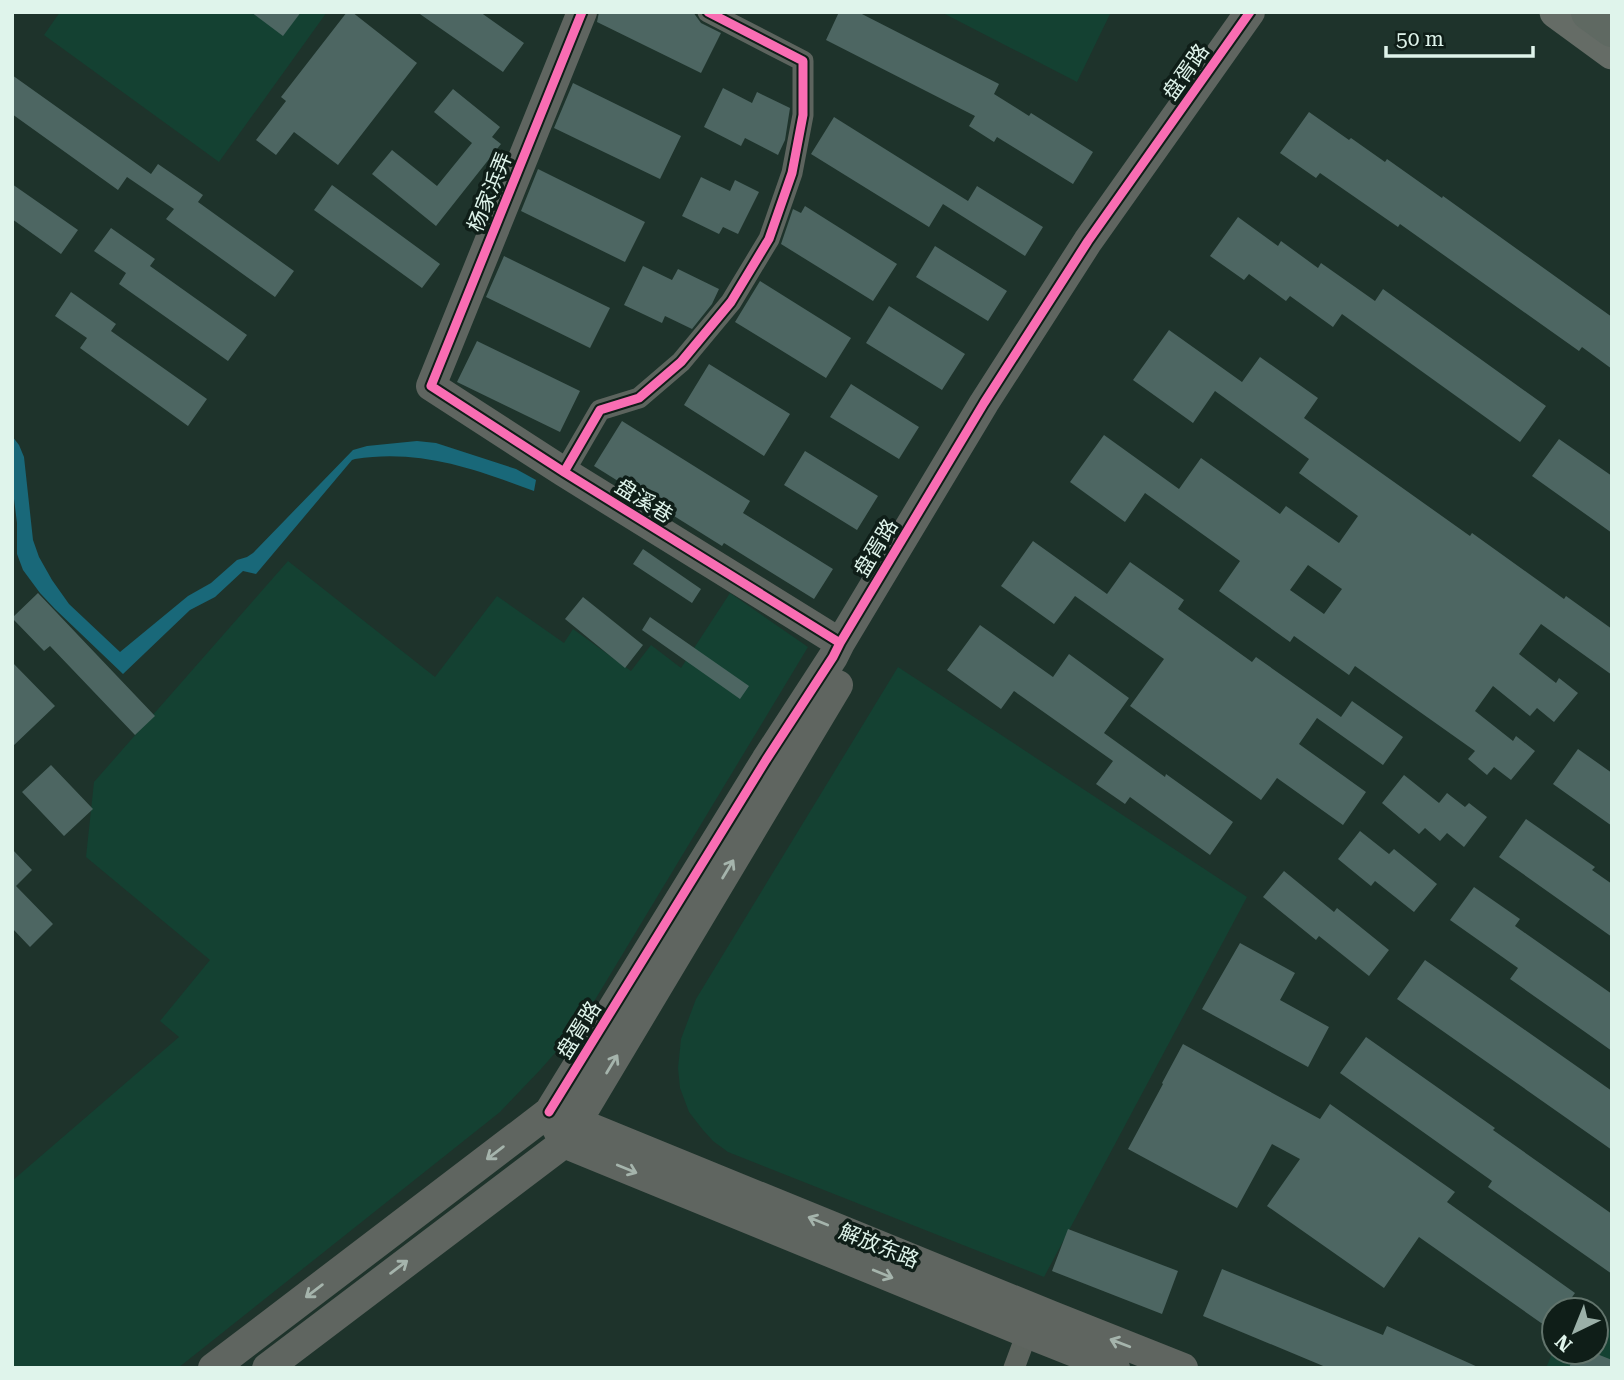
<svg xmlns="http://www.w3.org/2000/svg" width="1624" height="1380" font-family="'Roboto Serif','Noto Sans SC',serif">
<rect width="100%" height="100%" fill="#1e332b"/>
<path fill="#144132" d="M60,12h267l-108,150 -175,-127z
M941,12h170l-34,70z
M288,561l147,116 62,-81 67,47 9,-14 58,42 20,-26 30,23 49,-75 78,54 -227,376 -40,46 -41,43 -322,256h-166v-187l167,-144 -19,-16 50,-61 -124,-103 8,-75z
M898,667l349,230 -203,380 -316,-125 -15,-11 -10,-11 -14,-18 -9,-24 -2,-20 3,-29 15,-40z
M1596,1326l16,5v37h-66l8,-19v3h42z"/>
<path fill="#196879" d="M12,436l7,9 5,12 9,83 6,17 13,23 17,24 51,48 68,-56 23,-13 26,-23 10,-3 6,-4 100,-103 14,-4 50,-5 19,2 80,26 20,11 -2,11c-60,-22 -113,-42 -179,-32l-3,1 -96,114 -13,-3 -28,26 -25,13 -67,64 -68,-65 -15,-16 -17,-23 -6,-16v-31l-5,-40z"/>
<path fill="#4d6662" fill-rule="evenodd" d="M251,12h50l-18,24z
M347,12h5l65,51 -79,102 -44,-33 -18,23 -20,-15 30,-39 -5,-4z
M417,12h63l44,31 -21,29z
M599,12h94l8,11 20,10 -20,40 -104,-51z
M839,12h19l141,72 -5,10 35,22 2,-3 62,39 -20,32 -76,-47 -3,5 -25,-16 6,-10 -149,-76z
M12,75l139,99 7,-10 45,31 -5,7 96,69 -19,26 -109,-78 8,-10 -47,-32 -9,13 -106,-76z
M573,83l108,53 -21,43 -106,-51z
M723,88l29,15 5,-11 33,16 -5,32 -7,15 -33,-17 -4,8 -37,-19z
M453,89l47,38 -8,10 9,7 -65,82 -64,-52 20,-24 45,36 35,-43 -38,-31z
M1309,112l40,28 2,-2 34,24 2,-3 55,39 1,-2 169,121v52l-30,-22 -3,4 -179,-127 -2,3 -78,-54 -4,5 -36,-25z
M834,117l134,84 9,-15 66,41 -18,29 -82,-52 -14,23 -118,-73z
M538,169l107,53 -20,40 -104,-51z
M701,177l29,14 5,-11 24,12 -21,42 -15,-7 -4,7 -37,-18z
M12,184l66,46 -17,24 -49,-35z
M332,185l108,79 -18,24 -108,-78z
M805,206l92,58 -24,37 -92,-57 12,-35 8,4z
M1238,217l40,29 3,-5 37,27 3,-5 54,38 8,-12 163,117 -26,36 -178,-128 -9,13 -43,-31 -4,5 -37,-27 -5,6 -34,-24z
M111,228l44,31 -5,7 97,69 -19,26 -109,-77 7,-11 -32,-22z
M935,246l72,45 -19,30 -72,-44z
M504,256l106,52 -20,40 -104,-51z
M643,266l29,14 6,-11 41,20 -7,15 -20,25 -27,-13 -3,7 -38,-18z
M760,281l91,57 -25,40 -91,-56z
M71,292l45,32 -5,7 96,68 -19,27 -108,-78 7,-10 -32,-22z
M889,306l76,48 -23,36 -76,-47z
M1169,330l73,52 18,-25 58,41 -14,20 166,118 2,-3 92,66 2,-3 46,33v46l-71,-51 -22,30 37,29 3,-5 19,15 -24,29 -17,-14 -7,8 -37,-30 -18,25 38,30 3,-5 19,15 -24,29 -17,-13 -7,8 -19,-16 7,-8 -120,-85 -6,9 -55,-39 -4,6 -71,-51 21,-30 -95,-68 -20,29 -55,-40 34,-47 75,54 22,-31 79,56 6,-8 53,37 19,-27 -59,-43 10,-14 -94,-68 -22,32 -60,-43zM1308,565l34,24 -18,25 -34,-24z
M477,341l103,50 -20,41 -103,-50z
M709,364l81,50 -26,42 -80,-51z
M851,384l68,43 -20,32 -69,-42z
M622,421l128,80 -7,12 90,56 -19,30 -90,-56 -2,3 -128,-80z
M1559,439l53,37v57l-80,-57z
M805,451l73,45 -21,34 -73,-45z
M1033,541l74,53 23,-32 54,38 -6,9 74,53 4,-5 85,60 11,-16 51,36 -20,28 -66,-47 -18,26 67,48 -23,33 -66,-47 -16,22 -131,-94 34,-47 -89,-63 -21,28 -53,-38z
M643,549l58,40 -9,14 -59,-39z
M38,593l117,123 -20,19 -85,-89 -6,5 -32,-33z
M583,597l60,48 -18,23 -60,-49z
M650,617l99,69 -9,13 -98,-69z
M980,625l73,52 16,-23 60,44 -25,35 61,44 1,-3 67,48 -23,33 -80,-58 -5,7 -29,-20 17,-23 -99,-70 -13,18 -54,-39z
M12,662l43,44 -43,41z
M1578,749l34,24v53l-59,-42z
M51,765l42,44 -29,27 -42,-44z
M1404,775l35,28 8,-10 18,14 4,-4 18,14 -23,30 -17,-14 -7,8 -15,-13 -6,6 -37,-31z
M1526,819l69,48 -3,3 20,14v53l-113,-80z
M1360,831l29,23 5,-5 43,35 -23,28 -39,-31 -4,5 -33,-27z
M12,849l20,21 -16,16 37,38 -23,23 -18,-19z
M1284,871l50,41 3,-4 52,42 -20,26 -50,-40 -3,4 -53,-43z
M1474,887l46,32 -5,7 97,68v57l-102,-72 8,-11 -68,-48z
M1240,943l55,30 -15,27 49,27 -21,40 -106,-58z
M1425,960l187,131v59l-215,-151z
M1366,1037l129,91 -2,2 119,84v60l-124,-87 4,-6 -152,-108z
M1183,1044l137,75 10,-15 125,88 -8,10 128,91 -12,17h-9v22l-135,-95 -35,51 -117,-82 33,-47 -28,-15 -35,64 -109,-59 35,-65 -1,-1z
M1068,1229l110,42 -16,43 -110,-43z
M1222,1269l161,66 4,-9 93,42h-152l-125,-52z
M1575,1352h17l20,8v8h-43z"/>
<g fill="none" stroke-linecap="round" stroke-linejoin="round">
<path stroke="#5d645e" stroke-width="21" d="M564,472l36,-62 39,-12 42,-36 50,-60 38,-63 23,-66 11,-58v-54l-95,-49
M1014,1368l13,-35"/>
<path stroke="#5f6560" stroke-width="30" d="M582,12l-151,374 133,86 276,171
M559,1115l493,201 131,52
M555,1124l9,19 463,190 88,35
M213,1368l336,-256 217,-352 67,-103 7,-14 144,-240 104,-162 162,-229
M267,1368l297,-225 274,-458"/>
<path stroke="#656c66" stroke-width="33" d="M1556,12l56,41"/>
<path stroke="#5f6962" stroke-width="38" d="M1590,12l22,16"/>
<g stroke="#0f1e18" stroke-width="13">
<path id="cycleway" d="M582,12l-151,374 133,86 276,171
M564,472l36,-62 39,-12 42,-36 50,-60 38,-63 23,-66 11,-58v-54l-95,-49
M549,1112l217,-352 67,-103 7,-14 144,-240 104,-162 162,-229"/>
</g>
<use href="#cycleway" stroke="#f96db3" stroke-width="9"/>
</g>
<defs><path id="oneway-shaft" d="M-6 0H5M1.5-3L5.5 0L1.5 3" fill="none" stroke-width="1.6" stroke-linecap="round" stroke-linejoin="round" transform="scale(1.75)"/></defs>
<g stroke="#a5b4ac">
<use href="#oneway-shaft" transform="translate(728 869) rotate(-59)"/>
<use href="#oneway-shaft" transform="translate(612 1064) rotate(-59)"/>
<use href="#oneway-shaft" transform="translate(495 1153) rotate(143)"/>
<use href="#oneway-shaft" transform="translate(627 1169) rotate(22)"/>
<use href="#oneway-shaft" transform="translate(818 1221) rotate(-158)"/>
<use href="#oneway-shaft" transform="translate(399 1267) rotate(-37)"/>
<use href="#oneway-shaft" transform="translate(883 1274) rotate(22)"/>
<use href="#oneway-shaft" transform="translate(314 1291) rotate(143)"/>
<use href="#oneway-shaft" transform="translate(1120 1343) rotate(-159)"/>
</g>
<g text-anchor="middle" stroke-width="7" stroke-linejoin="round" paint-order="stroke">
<g font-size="21" fill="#dff4eb" stroke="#0f1e18">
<text transform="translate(1186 72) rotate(-55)" y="7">盘胥路</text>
<text transform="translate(490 192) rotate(-68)" y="7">杨家浜弄</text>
<text transform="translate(644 501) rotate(32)" y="7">盘溪巷</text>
<text transform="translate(876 548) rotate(-59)" y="7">盘胥路</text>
<text transform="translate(579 1030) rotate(-58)" y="7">盘胥路</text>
<text transform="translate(879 1246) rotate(22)" y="7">解放东路</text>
</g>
</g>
<rect width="1624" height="1380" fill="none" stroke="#dff4eb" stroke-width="28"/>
<g transform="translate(1575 1331) rotate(223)"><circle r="33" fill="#0f1e18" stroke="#62746c" stroke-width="2"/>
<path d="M0-5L12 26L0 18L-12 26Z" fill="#9bb0a8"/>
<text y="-10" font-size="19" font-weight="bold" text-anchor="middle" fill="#dff4eb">N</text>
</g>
<path d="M1386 46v10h147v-10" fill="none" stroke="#dff4eb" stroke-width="3.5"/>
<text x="1396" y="46" font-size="21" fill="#dff4eb" stroke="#0f1e18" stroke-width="5" paint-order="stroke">50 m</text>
</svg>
